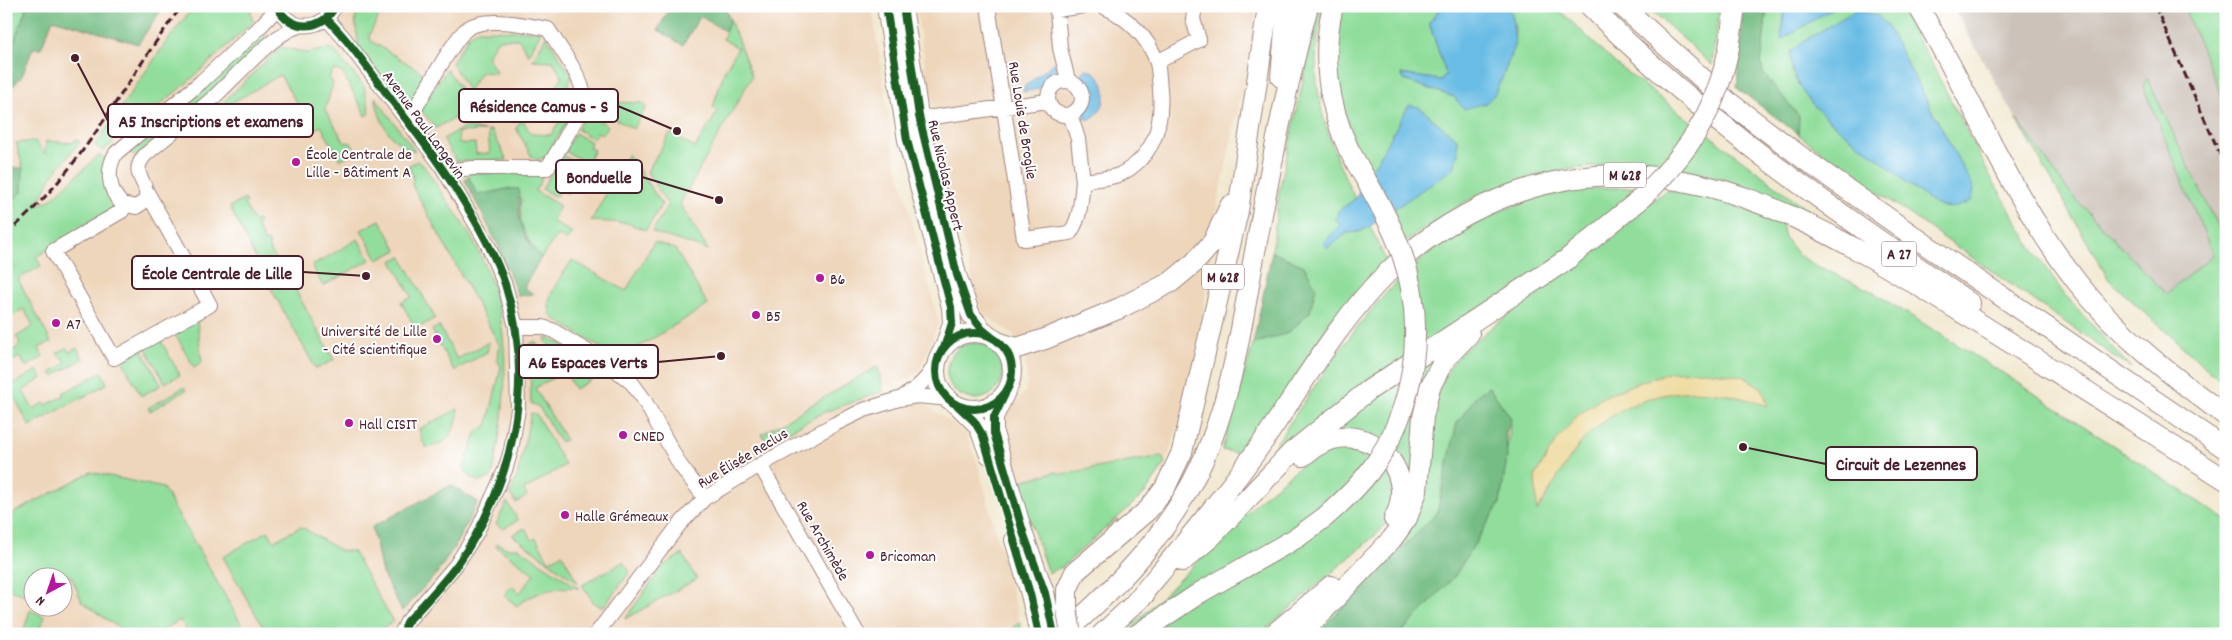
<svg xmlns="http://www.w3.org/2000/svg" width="2232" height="640" font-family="Dekko,sans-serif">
<rect width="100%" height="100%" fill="#fff"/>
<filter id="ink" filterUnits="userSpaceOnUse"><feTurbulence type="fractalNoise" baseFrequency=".02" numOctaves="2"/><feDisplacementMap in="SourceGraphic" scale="10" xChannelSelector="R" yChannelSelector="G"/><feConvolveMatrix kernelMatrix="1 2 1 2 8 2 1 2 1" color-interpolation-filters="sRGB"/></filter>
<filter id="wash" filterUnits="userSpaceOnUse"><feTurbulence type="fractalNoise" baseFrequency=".0096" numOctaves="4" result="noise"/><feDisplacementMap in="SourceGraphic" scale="20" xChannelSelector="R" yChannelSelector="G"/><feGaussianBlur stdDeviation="1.12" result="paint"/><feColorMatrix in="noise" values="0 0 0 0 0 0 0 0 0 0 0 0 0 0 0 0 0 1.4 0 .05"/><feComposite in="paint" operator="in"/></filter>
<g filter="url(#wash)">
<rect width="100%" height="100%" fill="#f2e8d0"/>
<path fill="#eed6bb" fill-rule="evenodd" d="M6,6h866l22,148 45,168 -19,47 -10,10 -25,8 5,17 31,-4 9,8 36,24 11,29 43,161 -15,12h-999zM32,578h30v30h-30z
M915,6h342l-2,26 -37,169 -21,158 -17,62 -15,43 -20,29 -31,30 -52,44 -14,6 -28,-80 -20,-74 25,-27 2,-9 -2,-22 -13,-28 -28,-18 -6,-14 -35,-136z"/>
<path fill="#ccc2b9" d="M1952,6h231l43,99v139l-80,-166 -3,8 71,170 -48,39 -97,-103 -53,-74z"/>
<path fill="#91de9c" stroke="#6e7e64" d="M6,6h21l-21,58z
M194,6h56l3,16 -64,59 -86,70 -8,-6 72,-104z
M359,6h26l-16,29 2,6 57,35 -19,34 -50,-62 -4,-28z
M1319,6h4c-4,20 -7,41 -7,61 1,47 20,91 39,132l-27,49 19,-15 12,-1 11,-6 17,37 -144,191 -21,-4 31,-106 35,-11 22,-21 5,-25 -11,-21 -32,-14 7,-60z
M1340,6h102l-13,17 17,51 -5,6 -40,-6 3,6 50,17 40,-2c11,-24 34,-67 11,-89h50l61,58 198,151c-46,-21 -94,-40 -144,-47 -63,-8 -132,2 -190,27 -28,12 -53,32 -77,49l-50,-101 -17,-65v-60z
M1647,6h73l-8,59z
M1767,6h131l34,58 53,103 52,89 27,38 67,74 -285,-198 -48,-36 1,-18 -36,-43 -2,-9z
M2183,6h43v99z
M730,20l22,56 -72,128 28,46 -56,-18 16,-27 -21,-33 23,-39 25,15 23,-37 -5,-4 11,-35 14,-24 -15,-9z
M477,30l63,1 1,1 -13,23 -9,-16h-21l-11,17 10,17 -16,-1 -13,19 -16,-28 17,-28z
M262,32l7,8 -133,117 -10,-7z
M546,36l26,40 -7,18h-13l10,-17 -9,-16 -20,-1z
M281,47l26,6 25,-5 32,38 6,28 -4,2 -24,-44 -8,-2 -5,7 4,6 -8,27 20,33 5,-1 4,5 -1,6 -13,7 -19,-34 -8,4 -33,-55 -57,33 -2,-4z
M447,69l20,30 -9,17 -22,12 -16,-19z
M2147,78l79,166v142l-117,-106 -93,-162 53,74 97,102 47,-39 -70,-169z
M375,97l40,54c-26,-8 -35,-29 -40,-54z
M553,100h25l-3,8 -29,49 -9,3 -5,-3 -16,-29 6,-9 9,15 20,1 11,-18z
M609,102l34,1 3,5 -13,21 -39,-22v-2z
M589,114l19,12 -5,9 -6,-3 -4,7 -16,-10 7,-13z
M465,127l21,4 -28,1 1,12 16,-1 1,11 14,-1 -2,-23 4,1 15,29 -51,1 -13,-22z
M575,133l16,9 -2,5 5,3 -7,13 -22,-12z
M76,139l4,3 -29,35 -13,28 12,-5 49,-45 12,6 11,43 -86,53 5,9 -23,13 33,63 -12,6 4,9 -17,10 -6,-10 -14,7v-10l11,-6 3,-6 -4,-5 17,-11 -9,-17 -18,10v-113l16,-14 1,-24 -7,-25 19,-2 10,13 1,-13 27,2z
M628,154l34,50 -16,26 -19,-7 -36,-2z
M562,155l22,12 -16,27 -7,-4 -5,7 -14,-8z
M417,161l7,5c18,28 39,55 54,84 36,73 30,146 15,223l-3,5 -11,4 -12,-8 -3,-7 13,-36 10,-5 14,-59 -4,-8 3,-13 -88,-161 1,-9 -5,-10z
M470,173l65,1 7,5 -7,12 25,15 -8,15 20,12 -5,7 -10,-5 -16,23c-16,-21 -23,-32 -20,-59l-11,-11 -20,5 -13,1 -9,-18z
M1643,187l-87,72 -281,197 -4,-5c79,-115 139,-227 288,-258 28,-6 56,-5 84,-6z
M1666,190l59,12 57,22 3,14 13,17 17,10 56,26 146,91 209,138v114h-826l54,-57 46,-74 11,-84 -22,-32 -32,36 -20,90 -120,121h-3l82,-89 37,-141 16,-36 12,-15 26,-22 102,-77z
M245,199l2,3 -3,2 10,17 3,-1 2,3 -3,2 9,17 3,-1 2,4 -2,1 9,16 -15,9 -32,-64z
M380,220l17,30 -19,10 -17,-30z
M358,239l12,21 -47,26 -11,-20z
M654,242l21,7 33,56 -89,54 -66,-41c-13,-19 9,-41 19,-58l54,31z
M401,256l34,62 -19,11 -15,-27 11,-5 -20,-36z
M283,267l51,93 -18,9 -51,-91z
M196,320h4l-3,1 5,42 -8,4 -20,-35z
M439,326l18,33 32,-17 -2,10 -33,19 -22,-41z
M548,338l12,5 46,28 -31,18 -30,-50z
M160,339l20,36 -15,8 -20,-36z
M535,341l20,36 -20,11 31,52 -6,2 -21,-35 -8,-4 -1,-59z
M947 371a28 28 0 1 1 56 0a28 28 0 1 1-56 0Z
M1445,346l-32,136 -78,-53 15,-17z
M67,348l2,4 8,-4 6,11 -30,17 -2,-3 15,-10 -3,-6 -3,1 -3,-5z
M142,349l19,36 -20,11 -19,-36z
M878,366l5,25 -58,21 -58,30 -5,-8z
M37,370l5,8 -19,13 10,18 11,-6 2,2 18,-9 -1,-3 39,-21 5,12 -77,42 -22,-39z
M184,387l2,3 -36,21 -2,-3z
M458,409c1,18 -12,39 -32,38l-4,-7 -3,-11z
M531,413l5,1 29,51 -41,25 3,6 -11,7 -6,-9 8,-21z
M1340,445l27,3 26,27 -4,45 -10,12 -119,102h-60l-31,-9 -45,9 140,-138 46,-38z
M1162,456l3,8 -20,29 -83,74 -14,6 -31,-91 38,-10 7,2z
M91,472l72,16 84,146h-57l-10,-14 -24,14h-33v-3l-41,-29 -11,-26 -39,2v19l-26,-8v-72z
M507,502l11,18 -15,9 -7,-5z
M300,527l5,2 36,22h12l40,71 -19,12h-107l-44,-77 45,-26 6,10z
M525,528l7,12 4,-2 13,23 13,-7 16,29 -66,-48z
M497,543l9,5h13l61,41c-14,-6 -53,5 -63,17l-13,-11 7,-9 9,7 14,-19 -38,-28z
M682,554l15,25 -72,40 38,-53z
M623,562l7,10 -26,34h-4l-6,-3 -12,-18z
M30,610l15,7 -7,14 3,3h-18z
M1020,622l2,12h-17z"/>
<path fill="#74bd84" stroke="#5f6e58" d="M27,6h137l-26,38 -85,-25 -12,29h-8l-11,28 -11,12h-5v-24z
M671,6h53l6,14 -5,11 -25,-15 -17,29 -25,-15z
M1743,6h24l-6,58 2,9 36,43 -1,18 -61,-46z
M6,168h17l-1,24 -16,14z
M468,176l9,18c15,0 28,-7 42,-5v28l7,21 15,20 -17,29 9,7 -15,2 -20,-51 -33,-65z
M1272,252l32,14 12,21 -6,25 -22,21 -35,11z
M1489,387l22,31 -5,16 1,24 -7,45 -46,74 -54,57h-83l120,-121 20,-90 20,-28z
M451,485l27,17 -23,44 -18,27 -35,38 -20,-38 -10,-46z"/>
<path fill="#eeda9e" stroke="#9c7c64" d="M1706,371l36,5 20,12 6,18c-16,-5 -34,-11 -51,-13 -48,-8 -106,13 -137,51 -16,21 -29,45 -43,67l-2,-35 20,-33 22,-27 26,-19 34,-14 34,-11z"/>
<path fill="#69bce5" stroke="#5a6e88" d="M1442,6h63l7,7 3,30 -12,33 -9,19 -8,8 -22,6 -10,-12 -50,-17 -3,-6 40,6 5,-6 -17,-51z
M1785,6h52l-56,34z
M1858,9l20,7 8,8 88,165 -2,11c-10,6 -17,9 -28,7 -15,-3 -46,-32 -59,-43 -30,-25 -100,-65 -94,-112l14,-12z
M1055,62l2,5 -2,6 -17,16 -15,3 1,-5z
M1086,69c26,6 24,42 2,51l-4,-3 6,-21 -9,-23z
M1409,105l10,2 38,32 1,14 -4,15 -84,58 -11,6 -12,1 -20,15 -4,-4 17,-19 -4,-6 2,-8 17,-12z"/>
</g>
<g filter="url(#ink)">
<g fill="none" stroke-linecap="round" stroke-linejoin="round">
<g stroke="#9e847e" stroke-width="16">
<path id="minor" d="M274,6l-3,9 -15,16 -55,51 -85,71c-10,16 -8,37 6,51l14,3 9,-6c7,-20 -18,-25 0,-46 22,-19 46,-37 68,-57 20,-18 62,-67 87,-72
M277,6c12,26 46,26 58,0
M988,6l36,233 46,-6c11,-15 11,-34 13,-52 11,-2 27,-2 38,-7 34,-18 42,-49 39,-85 -1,-8 -1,-18 -3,-26 -8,-26 -31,-47 -55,-57
M326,18l18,20 97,127 46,78 18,42 11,42 2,82 -7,41 -6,20 -28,62 -21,33 -49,57 -6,12
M1157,62l42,-22 -6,-21 2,-13
M1068,80l-8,-32 -3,-38 27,-4
M1048 98a17 17 0 1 1 34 0a17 17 0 1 1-34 0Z
M1070,114l8,25 5,42
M919,116l14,1 115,-16
M408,121c11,-18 46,-84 60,-93 18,-12 60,-3 80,1 11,18 34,47 36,68 0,12 -29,59 -37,71h-74l-28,3
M122,204v7l-69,40 61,107 96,-53 -63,-113
M516,327h26l10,3 58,35 22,18 11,15 37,67 25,33
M904,396c18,-10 27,-22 35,-40
M760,465l98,169
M596,634l83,-109 26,-27 55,-33 75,-41 29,-14 35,-11 18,-3 33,3"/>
</g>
<g stroke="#9e847e" stroke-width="20">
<path id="major" d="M886,6l21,134 44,167 1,16 -8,25
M903,6l16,110 38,159 14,40 11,14 11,9
M936 371a38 38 0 1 1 76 0a38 38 0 1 1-76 0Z
M1005,394l-11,23v16l30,102 21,58 9,41
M957,405l21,21 11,29
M1014,540l16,54 9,40"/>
</g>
<g stroke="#9e847e" stroke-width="22">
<path id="highway" d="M1333,6c-12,48 -5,100 16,144
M1590,6c113,115 247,206 380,297
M1622,6l104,94 78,59 125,88 297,202
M1918,6c54,91 93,192 159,276 41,53 95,94 149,134
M1729,48l6,-42
M1281,77l6,-71
M1560,265l77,-63
M1000,343l17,5 28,-9 75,-31 51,-26 23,-19 19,-21 17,-36
M1303,456c9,-7 18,-14 30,-17 47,-12 84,39 61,80
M1183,561l27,-23 82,-86 77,-62 200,-132
M1134,604c44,-53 89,-105 128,-161 39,-56 77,-123 126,-171 37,-36 84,-65 133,-81 166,-54 309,40 445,124 87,54 173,110 260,165
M1067,610v-20l8,-18 73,-62 17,-22 17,-36 56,-241 30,-205
M1063,634c54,-47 105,-100 136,-165 32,-66 42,-140 55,-212 16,-84 31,-168 54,-251
M1102,634l42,-39
M1138,634l63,-42 97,-55 27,-20
M1274,634l57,-48
M1301,634l91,-95 15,-21 10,-27 6,-74 7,-30 14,-27 25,-26"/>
</g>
<use href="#minor" stroke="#fff" stroke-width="14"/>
<use href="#major" stroke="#fff" stroke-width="18"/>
<use href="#highway" stroke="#fff" stroke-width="20"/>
<path stroke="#4a1f2b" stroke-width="3" stroke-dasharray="8 4" stroke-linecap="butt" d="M2155,6l71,162
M6,234c79,-66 115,-149 176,-228"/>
<g stroke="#9e847e" stroke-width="22" stroke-linecap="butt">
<path id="highway-bridge" d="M1637,202c49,-46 78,-87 92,-154
M1325,517c16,-14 32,-29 45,-46 46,-61 57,-146 32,-217 -13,-37 -34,-70 -53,-104
M1067,610l4,24"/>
</g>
<use href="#highway-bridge" stroke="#fff" stroke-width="20"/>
<g stroke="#fff" stroke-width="11">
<path id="cycleway" d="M277,6c12,26 46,26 58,0
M886,6l21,134 44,167 1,16 -8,25
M903,6l16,110 38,159 14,40 11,14 11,9
M326,18c30,30 54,68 80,101 36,47 80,109 99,165 31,97 9,199 -48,281 -15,20 -33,39 -50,57l-2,6 5,6
M936 371a38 38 0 1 1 76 0a38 38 0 1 1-76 0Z
M1005,394l-11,23v16l30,102 21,58 9,41
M957,405l17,16 9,15 47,158 9,40"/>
</g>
<use href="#cycleway" stroke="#1b5e20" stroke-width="8"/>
</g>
</g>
<g fill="#b5179e" stroke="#fff" stroke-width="2">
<circle cx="296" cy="162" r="5"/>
<circle cx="820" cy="278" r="5"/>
<circle cx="756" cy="315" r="5"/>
<circle cx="56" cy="323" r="5"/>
<circle cx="437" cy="339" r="5"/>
<circle cx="349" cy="423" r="5"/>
<circle cx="623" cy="435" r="5"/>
<circle cx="565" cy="515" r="5"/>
<circle cx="870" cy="555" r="5"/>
</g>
<g text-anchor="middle" stroke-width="4" stroke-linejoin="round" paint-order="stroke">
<g fill="#fff" stroke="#80626b" stroke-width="1">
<rect x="1604" y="162.5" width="42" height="25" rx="4"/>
<rect x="1881.5" y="241.5" width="35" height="25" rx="4"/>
<rect x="1202" y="264.5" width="42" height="25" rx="4"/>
</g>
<g font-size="15" font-weight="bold" fill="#4a1f2b">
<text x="1625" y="180">M 628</text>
<text x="1899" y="259">A 27</text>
<text x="1223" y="282">M 628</text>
</g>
<g font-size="16" fill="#4a1f2b" stroke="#fff">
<text transform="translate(1024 120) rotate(81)" y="6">Rue Louis de Broglie</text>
<text transform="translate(425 124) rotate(54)" y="6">Avenue Paul Langevin</text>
<text transform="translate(947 175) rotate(77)" y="6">Rue Nicolas Appert</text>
<text transform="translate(742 457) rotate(-31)" y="6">Rue Élisée Reclus</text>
<text transform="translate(824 540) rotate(60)" y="6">Rue Archimède</text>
</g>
<g font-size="16" fill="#4a1f2b" stroke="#fff" text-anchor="start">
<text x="306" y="159">École Centrale de<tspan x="306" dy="18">Lille - Bâtiment A</tspan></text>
<text x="830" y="284">B6</text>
<text x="766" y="321">B5</text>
<text x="66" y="329">A7</text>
<text x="427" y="336" text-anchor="end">Université de Lille<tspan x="427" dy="18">‐ Cité scientifique</tspan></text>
<text x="359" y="429">Hall CISIT</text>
<text x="633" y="441">CNED</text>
<text x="575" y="521">Halle Grémeaux</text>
<text x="880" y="561">Bricoman</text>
</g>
</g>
<path fill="none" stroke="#4a1f2b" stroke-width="2" d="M677 131L618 106M75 58L108 121M719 200L642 177M366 276L303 272M721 356L658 362M1743 447L1826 464"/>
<g fill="#4a1f2b" stroke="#fff" stroke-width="2">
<circle cx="677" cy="131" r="5"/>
<circle cx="75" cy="58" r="5"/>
<circle cx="719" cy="200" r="5"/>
<circle cx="366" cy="276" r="5"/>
<circle cx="721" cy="356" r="5"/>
<circle cx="1743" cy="447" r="5"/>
</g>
<g fill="#fff" stroke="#4a1f2b" stroke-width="2">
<rect x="459" y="89" width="159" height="33" rx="5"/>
<rect x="108" y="104" width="205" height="33" rx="5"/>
<rect x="556" y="160" width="86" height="33" rx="5"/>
<rect x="132" y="256" width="171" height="33" rx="5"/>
<rect x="519" y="345" width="139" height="33" rx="5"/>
<rect x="1826" y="447" width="151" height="33" rx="5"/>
</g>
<g font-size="18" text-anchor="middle" font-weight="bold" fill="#4a1f2b">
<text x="539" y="112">Résidence Camus - S</text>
<text x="211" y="127">A5 Inscriptions et examens</text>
<text x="599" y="183">Bonduelle</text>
<text x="217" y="279">École Centrale de Lille</text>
<text x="588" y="368">A6 Espaces Verts</text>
<text x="1901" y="470">Circuit de Lezennes</text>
</g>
<rect width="2232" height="640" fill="none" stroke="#fff" stroke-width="25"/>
<g transform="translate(48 592) rotate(220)"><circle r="24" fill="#ffffff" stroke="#b7a5aa"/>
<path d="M0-4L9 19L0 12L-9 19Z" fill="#b5179e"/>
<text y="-8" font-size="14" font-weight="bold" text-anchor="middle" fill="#4a1f2b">N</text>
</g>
</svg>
